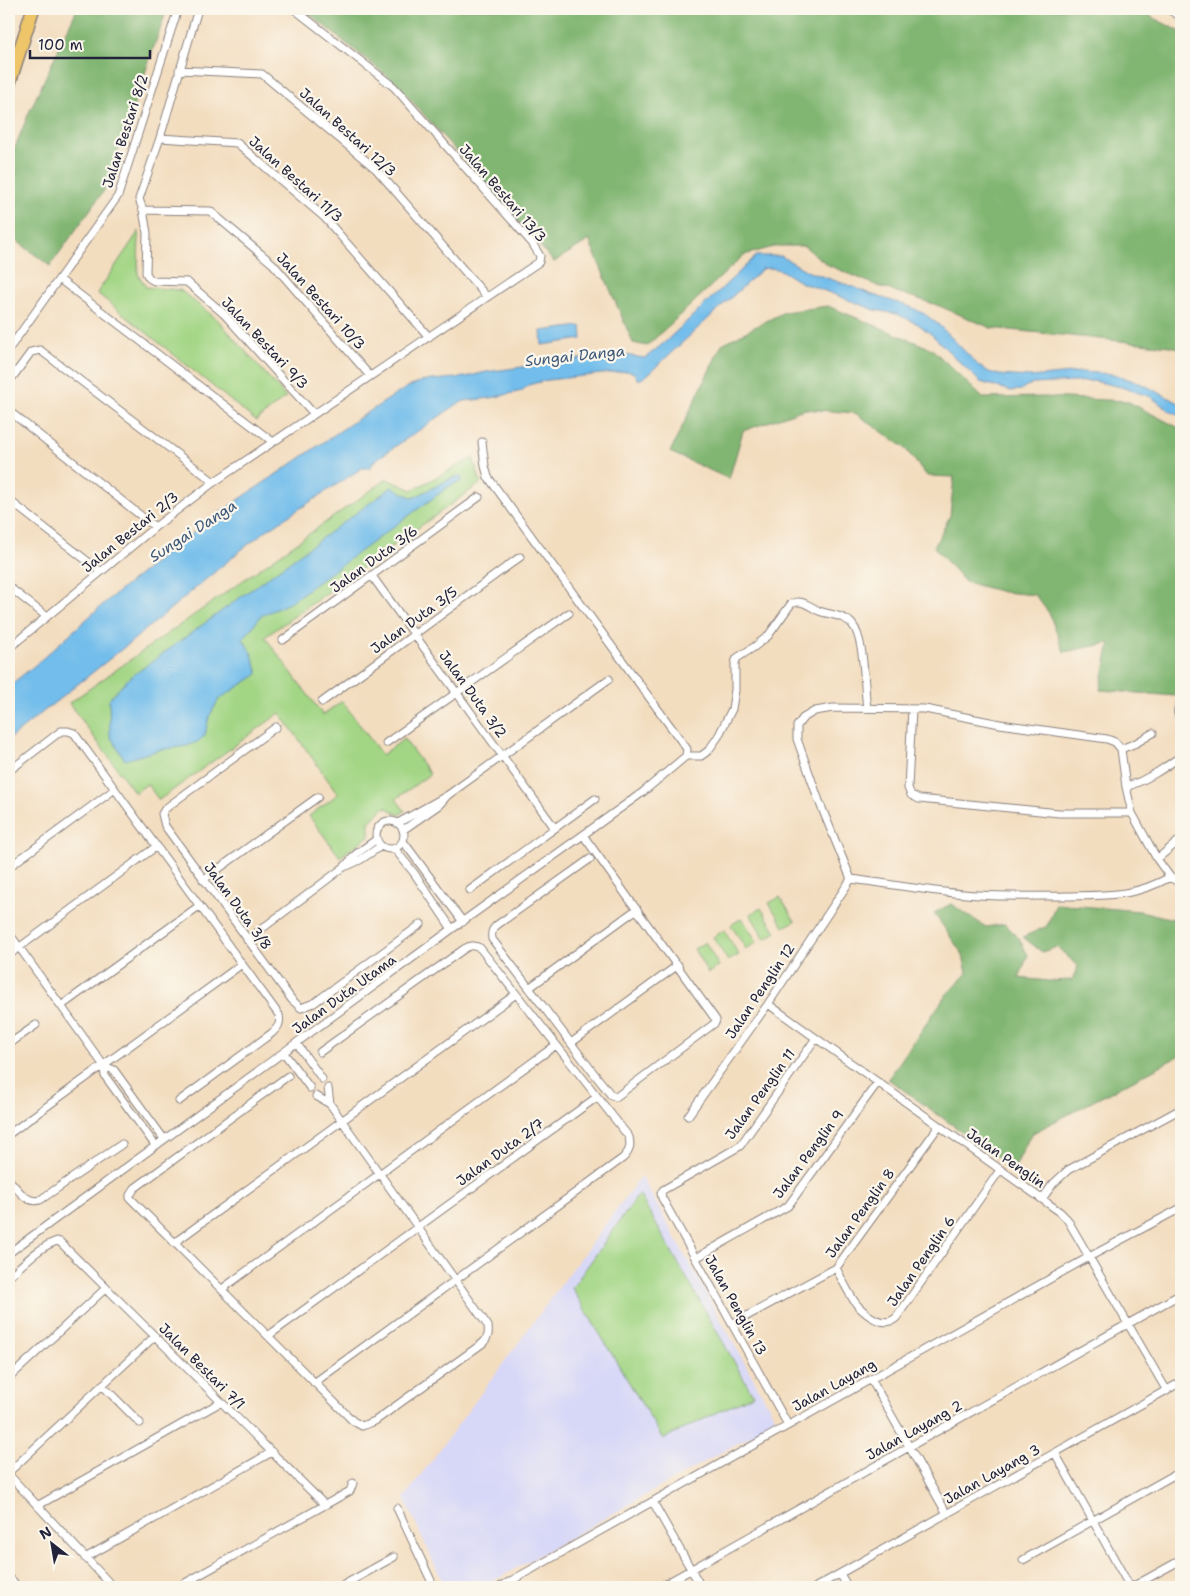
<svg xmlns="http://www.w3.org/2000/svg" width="1190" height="1596" font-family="'Shantell Sans',sans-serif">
<rect width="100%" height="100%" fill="#fbf7ec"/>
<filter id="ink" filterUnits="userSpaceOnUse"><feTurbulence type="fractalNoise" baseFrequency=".02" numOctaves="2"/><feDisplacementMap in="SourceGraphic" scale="10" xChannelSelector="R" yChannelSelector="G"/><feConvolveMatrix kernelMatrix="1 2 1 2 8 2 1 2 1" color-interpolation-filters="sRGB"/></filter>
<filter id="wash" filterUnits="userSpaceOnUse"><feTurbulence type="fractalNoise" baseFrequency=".0096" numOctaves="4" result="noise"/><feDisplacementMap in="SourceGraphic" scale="20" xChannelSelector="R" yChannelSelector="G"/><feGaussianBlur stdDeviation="1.12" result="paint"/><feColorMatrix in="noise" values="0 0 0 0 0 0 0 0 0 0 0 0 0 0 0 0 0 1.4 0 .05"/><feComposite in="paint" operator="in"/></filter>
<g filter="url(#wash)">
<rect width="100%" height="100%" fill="#f3ddbf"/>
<path fill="#d7d7f8" d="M641,1176l136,245 -294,166h-38l-41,-89z"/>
<path fill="#a2d584" stroke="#627c60" d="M139,231l-1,43 8,13 34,3 38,30 68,77 -30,24 -159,-128z
M473,458l8,25 -216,154 58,78 19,-14 40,54 22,-16 26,35 -34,25 9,12 -6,4 -14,-8 -16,15v14l-29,21 -31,-41 29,-22 -58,-81 -121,87 -12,-16 -12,9 -66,-90 318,-224 25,11z
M780,897l15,24 -11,6 -15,-24z
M761,908l15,24 -11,7 -15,-25z
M742,918l15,24 -11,7 -15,-24z
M724,930l15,25 -11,6 -15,-24z
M705,942l14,24 -11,7 -14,-24z
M639,1194l114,201 -90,44 -91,-151z"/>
<path fill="#81b672" stroke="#526c56" d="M77,9h90l-62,180 -55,77 -41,-31v-73l19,-47z
M303,9h846l1,7 31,16v317l-11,-3 -179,-18 -54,-23 -59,-19 -50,-21 -24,-19h-27l-33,9 -97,91 -14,-3 -44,-103 -35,22 -159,-180z
M828,306l104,43 51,49 62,-1 82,4 54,28v262l-6,5 -75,-6 10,-47 -46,9 -15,-39 -14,-18 -32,-3 -38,-10 -31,-35 16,-31 4,-39 -27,-1 -23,-29 -49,-34 -51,-4 -61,22 -14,48 -59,-27 52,-108 62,-32z
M951,904l35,23 19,-3 13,13 10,18 -9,23 30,3 23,-1 6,-14 -21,-19 -15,5 -19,-15 24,-11 9,-22 84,7 29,7 12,1v136l-150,79 -17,35 -126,-90 58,-84 21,-22 -4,-18 -29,-42z"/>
<path fill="#72bdeb" stroke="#4a7093" d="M756,256h25l28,16 42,14 19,8 41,13 15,8 14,11 39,40 10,6 10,3 31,2 51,-5 32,2 29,10 39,20v11l-10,-3 -20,-15 -30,-10 -27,-6 -60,3 -8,2 -5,4 -10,1 -31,-9 -49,-48 -13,-10 -21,-10 -22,-4 -63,-24c-20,-3 -27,-22 -50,-17l-117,108 -7,3 -4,-7 -6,-2 -80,9 -20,5 -6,6 -31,7 -27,3 -8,4 -82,56c-2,6 -6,8 -12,7l-95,62 -26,20 -109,91 -123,98v-53l25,-20 74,-66 56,-45 51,-39 141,-96 50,-32 16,-7 44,-4 20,-5 130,-18 29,4 19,-15z
M581,326l1,13 -40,6 -1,-14z
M461,476l1,5 -11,4 -162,118 -28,13 -18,23 9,15 6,20 -39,25 -10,18 -4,18 -6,6 -12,5 -28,4 -34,10 -15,-24 -1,-37 19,-20 264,-192 21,11 39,-20z"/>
</g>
<g filter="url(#ink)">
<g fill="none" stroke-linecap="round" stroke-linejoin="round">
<g stroke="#8a807d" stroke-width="9">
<path id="street" d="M198,9l-38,129 -21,61 4,11 4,23 -1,40 3,5 5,3 33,1 37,32 90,100
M1168,9l13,8
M179,70l83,4 114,95 111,128
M160,138l77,5 87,74 105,120
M143,210l67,1 63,53 97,112
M59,279l214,163
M9,349l109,-153 60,-187
M9,382l22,-30 9,-2 174,132
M9,411l146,116
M9,500l91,71
M372,576l182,251
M9,587l37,29
M283,640l196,-143
M9,648l146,-121 59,-45 325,-220 1,-6 -8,-13 -138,-156 -100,-78
M322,702l198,-145
M1181,702c-4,7 -5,11 0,18
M912,709l-4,79 3,7 8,4 140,14h73l25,46 13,18
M276,727l-106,78 -5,4 -3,5 3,12 127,174 9,8 13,-5 107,-79
M386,743l183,-130
M1121,749l15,-6 17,-10
M686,756h15l7,-5 10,-14 14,-28 3,-19v-27l2,-5 17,-11 14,-11 23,-32c11,-6 19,3 28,7 11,4 25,4 33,13 13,14 12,65 15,84
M9,771l52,-40h7l6,2 205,282c2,9 -1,12 -7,18l-93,68
M1126,787c21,-7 37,-18 55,-31
M376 835a14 14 0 1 1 28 0a14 14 0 1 1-28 0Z
M398,823l50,-28 161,-116
M403,830l36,-25 7,-8
M583,835l133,185 -1,3 -99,74 -5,-2 -19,-24 -100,-132c-1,-7 0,-9 5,-14l93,-66
M403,841l60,81
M394,848l20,25 38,56
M1157,859l23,-19
M347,866l13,-6 21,-14
M9,867l106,-78
M851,879l-32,-78 -22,-62v-13l6,-8 12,-7 18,-3 92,1 75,15 107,15 8,3 6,7 5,38 6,26
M851,879c41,5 86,14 128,16 28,2 56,1 84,1 41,-1 70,2 107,-19l11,7
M203,880l115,-83
M470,890l125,-91
M9,933l95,133 1,10 50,69
M247,940l97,-73 12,-13 21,-15
M9,955l148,-109
M529,988l108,-79
M768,1004l292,208 7,7 100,172
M61,1006l138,-100
M571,1043l107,-78
M9,1044l27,-19
M297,1044l25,35
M284,1053l26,35
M104,1066l10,4 50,69
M288,1076l-153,112 -5,7v3l223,223 9,5 13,-5 108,-78c5,-5 6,-9 5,-17l-158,-222 -14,-8
M328,1088l2,16
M688,1116l80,-112 83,-125
M9,1134l233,-170
M9,1180c9,9 17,24 31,20l82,-56
M1042,1199l11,-15 15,-14 113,-61
M174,1243l342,-249
M9,1253l443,-324 191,-137 43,-36 1,-7 -199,-272 -3,-11 -3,-24
M696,1258l92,-52 90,-124
M836,1268c6,11 14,29 22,38 10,10 26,22 38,12l104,-148
M9,1277c14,-13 30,-30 48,-36l3,1 265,263
M222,1289l334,-244
M732,1324l104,-56 103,-142
M268,1336l329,-239
M9,1378l97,-90
M871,1379l76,135
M314,1383l309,-225c7,-7 8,-12 6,-21l-149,-189c-6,-3 -10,-3 -16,1l-144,103
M102,1385l38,38
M788,1425l-126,-227 -1,-5 2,-3 77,-44 76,-108
M1055,1453l75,134
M9,1472l146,-136
M9,1475l104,112
M653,1502l48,85
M37,1506l184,-104
M397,1508l37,79
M85,1558l187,-106
M1023,1560l158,-89
M840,1574l8,13
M9,1577l9,10
M178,1587l172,-96 3,-8
M340,1587l54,-30
M500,1587l589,-330 92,-49
M660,1587l521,-293
M816,1587l365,-205
M1132,1587l49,-27"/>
</g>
<g stroke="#8a807d" stroke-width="15">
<path id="highway" d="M9,84l24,-75"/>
</g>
<use href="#street" stroke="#fff" stroke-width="7"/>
<use href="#highway" stroke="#eec569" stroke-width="12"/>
</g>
</g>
<g text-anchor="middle" stroke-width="4.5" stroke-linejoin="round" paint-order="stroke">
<g font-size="14" fill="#22223b" stroke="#fbf7ec">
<text transform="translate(125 131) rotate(-72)" y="5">Jalan Bestari 8/2</text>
<text transform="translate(348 132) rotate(42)" y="5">Jalan Bestari 12/3</text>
<text transform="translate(296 179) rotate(42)" y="5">Jalan Bestari 11/3</text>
<text transform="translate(503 193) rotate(49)" y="5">Jalan Bestari 13/3</text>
<text transform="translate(321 301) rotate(48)" y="5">Jalan Bestari 10/3</text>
<text transform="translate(265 343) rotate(47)" y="5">Jalan Bestari 9/3</text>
<text transform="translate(130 532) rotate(-39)" y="5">Jalan Bestari 2/3</text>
<text transform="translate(374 559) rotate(-36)" y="5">Jalan Duta 3/6</text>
<text transform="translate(414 620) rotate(-36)" y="5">Jalan Duta 3/5</text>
<text transform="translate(473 694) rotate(54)" y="5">Jalan Duta 3/2</text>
<text transform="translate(238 906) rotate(54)" y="5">Jalan Duta 3/8</text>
<text transform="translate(760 991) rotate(-56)" y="5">Jalan Penglin 12</text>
<text transform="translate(344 994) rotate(-36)" y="5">Jalan Duta Utama</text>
<text transform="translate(760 1094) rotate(-54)" y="5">Jalan Penglin 11</text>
<text transform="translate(500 1152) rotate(-36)" y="5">Jalan Duta 2/7</text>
<text transform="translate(808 1154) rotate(-53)" y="5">Jalan Penglin 9</text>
<text transform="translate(1006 1158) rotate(35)" y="5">Jalan Penglin</text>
<text transform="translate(860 1213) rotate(-54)" y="5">Jalan Penglin 8</text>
<text transform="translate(921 1261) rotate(-55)" y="5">Jalan Penglin 6</text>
<text transform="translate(736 1305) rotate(61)" y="5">Jalan Penglin 13</text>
<text transform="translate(202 1366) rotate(45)" y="5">Jalan Bestari 7/1</text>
<text transform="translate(834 1385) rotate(-29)" y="5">Jalan Layang</text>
<text transform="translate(914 1430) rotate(-29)" y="5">Jalan Layang 2</text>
<text transform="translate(992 1474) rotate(-29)" y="5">Jalan Layang 3</text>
</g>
<g font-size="15" font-style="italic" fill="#3e5879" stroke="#fbf7ec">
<text transform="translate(575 356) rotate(-6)" y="5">Sungai Danga</text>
<text transform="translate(193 531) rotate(-33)" y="5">Sungai Danga</text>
</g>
</g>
<rect width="1190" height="1596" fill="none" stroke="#fbf7ec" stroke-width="30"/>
<g transform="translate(52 1544) rotate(329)" stroke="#fbf7ec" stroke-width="4" paint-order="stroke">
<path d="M0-4L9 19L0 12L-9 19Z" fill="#22223b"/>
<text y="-8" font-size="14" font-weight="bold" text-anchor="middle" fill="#22223b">N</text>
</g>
<path d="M30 50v8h120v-8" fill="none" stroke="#22223b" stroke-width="2.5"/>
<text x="38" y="50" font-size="15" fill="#22223b" stroke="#fbf7ec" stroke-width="4" paint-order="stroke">100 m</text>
</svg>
